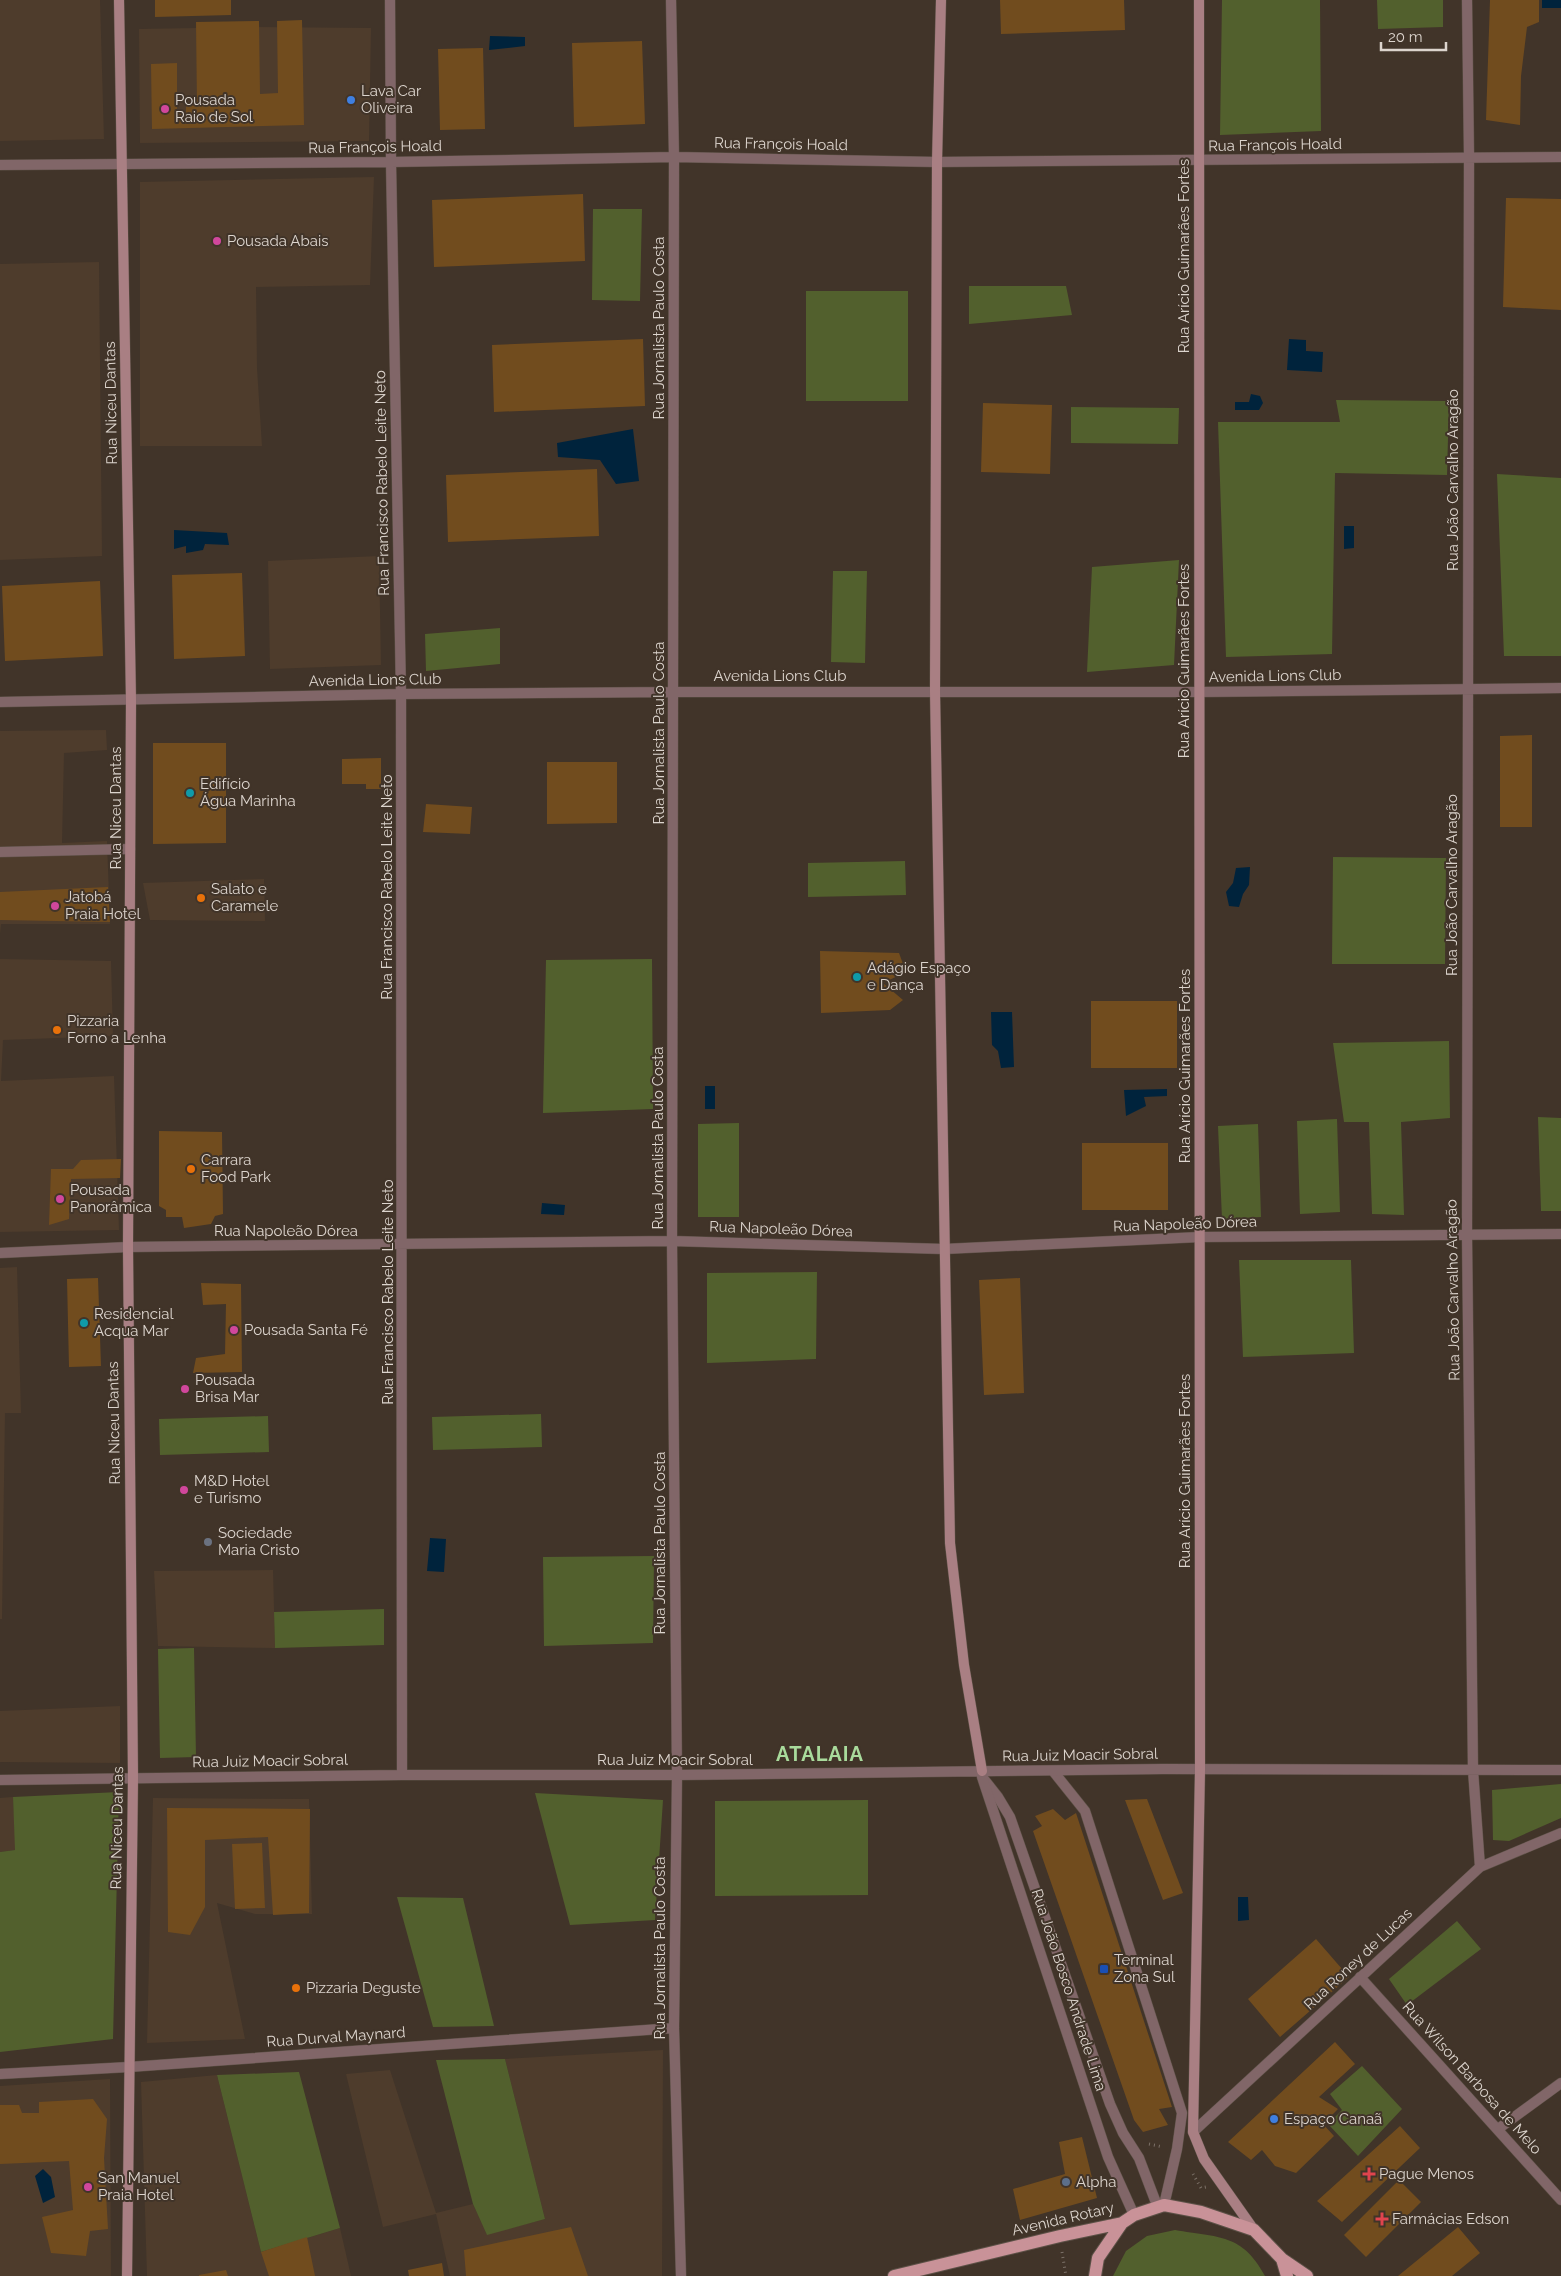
<svg xmlns="http://www.w3.org/2000/svg" width="1561" height="2276" font-family="Raleway,sans-serif">
<rect width="100%" height="100%" fill="#413429"/>
<path fill="#4e3c2c" d="M0,0h100l4,139 -104,2z
M255,27l116,1 -2,113 -229,2 -1,-114z
M374,177l-4,108 -114,2 1,81 5,78h-122v-264z
M99,262l3,294 -102,4v-296z
M379,556l2,109 -111,4 -2,-108z
M106,730l1,20 -43,3 -2,90 45,-2 3,83h-109l-1,10v-203z
M264,879l1,42 -115,-1 -7,-37z
M0,959l111,2 2,75 -110,4 -2,41 113,-5 5,154 -119,2z
M17,1267l4,146h-16l-3,206h-2v-351z
M273,1570l2,78 -117,-2 -4,-75z
M120,1706v57l-120,-1v-51z
M13,1797l3,53 -16,2v-54z
M153,1798l156,1 3,115h-57l-38,-11 28,136 -98,4z
M663,2050l-1,226h-212l-14,-62 -53,13 -37,-153 44,-4 46,143 37,-9 14,30 58,-15 -40,-160z
M217,2075l44,177 79,-24 11,48h-204l-6,-194z
M110,2079l1,197h-111v-190z"/>
<path fill="#52602d" d="M1222,0h98l1,131 -101,4z
M1377,0h66v27l-65,2z
M593,209h49l-2,92 -48,-1z
M969,286h97l6,29 -103,9z
M806,291h102v110h-102z
M1336,400l113,1 -2,74 -112,-2 -3,181 -106,3 -8,-235h122z
M1071,407l108,1 -1,36 -107,-1z
M1497,474l64,4v178h-57z
M1179,560l-5,105 -87,7 5,-105z
M833,571h34l-2,92 -34,-1z
M500,628v36l-74,7 -1,-37z
M1333,857l113,1 -1,106h-113z
M905,861l1,34 -98,2v-34z
M652,959l1,150 -110,4 3,-153z
M1449,1041l1,77 -49,4 3,93 -32,-1 -3,-92h-25l-11,-79z
M1538,1117l23,1v93h-20z
M1337,1119l3,93 -40,2 -3,-93z
M739,1123v94h-41v-93z
M1258,1124l3,93 -39,2 -4,-93z
M1239,1260h112l3,93 -111,4z
M817,1272l-1,87 -109,4v-90z
M541,1414l1,33 -109,3 -1,-33z
M268,1416l1,36 -109,3 -1,-36z
M654,1556l-1,87 -109,3 -1,-89z
M384,1609v36l-109,3 -1,-36z
M194,1648l2,109 -36,1 -2,-109z
M1561,1784v34l-52,23 -16,-1 -1,-50z
M119,1792l-6,247 -113,13v-200l15,-2 -2,-53z
M535,1793l128,7 -8,120 -85,5z
M868,1800v95l-153,1v-95z
M397,1897l66,1 31,128 -61,1z
M1457,1921l24,28 -74,56 -18,-26z
M505,2059l40,160 -58,16 -14,-31 -37,-144z
M1362,2066l40,43 -44,47 -30,-32 14,-14 -12,-16z
M299,2072l41,156 -79,24 -44,-177z
M1175,2230c44,8 67,3 90,46h-152l13,-25 21,-15z"/>
<path fill="#00233c" d="M1542,0h19v8h-19z
M490,36l35,1v9l-36,4z
M1289,339l17,1v11l17,1 -1,20 -35,-2z
M1251,394l9,2 3,7 -4,7h-24v-8h14z
M633,429l6,52 -23,3 -16,-24 -42,-3 -1,-14z
M1344,526h10v22l-10,1z
M174,530l53,3 2,12 -24,-1 -2,6 -17,3v-7l-12,3z
M1250,867l-1,18 -6,9 -4,13 -10,-1 -3,-14 7,-9 3,-15z
M991,1012h21l2,55 -13,1 -3,-17 -6,-6z
M705,1086h10v23h-10z
M1167,1089v7l-23,1 2,9 -20,10 -2,-26z
M542,1203l23,2 -1,10 -23,-1z
M430,1538l16,1 -2,33 -17,-1z
M1238,1897h10l1,23 -11,1z
M43,2169l8,8 4,20 -12,6 -8,-27z"/>
<path fill="#714c1e" d="M155,0h76v15l-76,2z
M1000,0h124l1,30 -124,4z
M1490,0h49v22l-12,5 -6,49 -1,49 -34,-5z
M302,20l2,105 -152,4 -1,-65 26,-1v49l9,1v-8h11l-1,-83 63,-1 1,73 18,-1 -1,-72z
M642,41l3,83 -71,3 -2,-84z
M483,48l2,81 -45,1 -2,-81z
M583,194l2,67 -151,6 -2,-67z
M1506,198l55,1v111l-58,-3z
M643,339l2,67 -151,6 -2,-67z
M983,403l69,2 -2,69 -69,-2z
M597,469l2,67 -151,6 -2,-67z
M242,573l3,83 -71,3 -2,-84z
M100,581l3,75 -98,5 -3,-75z
M1532,735v92h-32v-91z
M153,743h73v100l-73,1z
M381,758v31h-15v-5h-24v-25z
M547,762h70v61l-70,1z
M426,804l46,3 -2,27 -47,-2z
M108,887l2,35 -110,-2v-28z
M820,951l79,2 7,19 -23,11 20,17 -13,10 -69,3z
M1091,1001h86v67h-86z
M159,1131l63,1 1,82 -8,2 -4,8 -27,4 -2,-11h-16v-7l-7,-4z
M1082,1143h86v67h-86z
M121,1159l-1,19 -49,1 -2,40 -20,6 2,-56h22l8,-9z
M98,1278l3,88 -32,1 -2,-88z
M1020,1278l4,115 -40,2 -5,-115z
M201,1283l40,1 1,88 -49,1 3,-15 29,-4 1,-50 -23,1z
M1147,1799l36,94 -20,7 -38,-100z
M167,1808l143,1 -1,104 -36,2 -5,-78 -63,3v67l-15,28 -22,-3z
M1053,1809l12,11 11,-7 96,294 -13,2 9,16 -25,7 -9,-12 -101,-289 9,-5 -7,-10z
M262,1843l3,65 -30,1 -3,-65z
M1316,1939l33,38 -69,60 -32,-38z
M1335,2042l20,22 -36,33 19,12 -15,15 11,12 -38,37 -21,-7 -13,-16 -11,10 -23,-18z
M93,2099l14,20 -3,39 4,71 -18,2 -4,25 -35,-3 -9,-36 31,-7 -4,-49 -69,3v-59h19l3,8h17v-11z
M1400,2126l20,22 -78,74 -25,-21z
M1082,2137l15,61 -77,22 -7,-31 52,-15 -6,-32z
M1399,2180l22,22 -55,55 -22,-22z
M571,2227l17,49h-122l-2,-26z
M1458,2227l22,26 -28,23h-54z
M307,2237l8,39h-46l-8,-24z
M442,2263l2,13h-35l-1,-6z
M226,2270l2,6h-29v-1z"/>
<g fill="none" stroke-linecap="round" stroke-linejoin="round">
<g stroke="#5d5147" stroke-width="11">
<path id="lane" d="M0,852l130,-3
M1053,1771l32,40 97,302 -5,36 -13,56
M983,1778l15,19 12,20 100,287 13,29 16,25 19,50"/>
</g>
<g stroke="#5d5147" stroke-width="11">
<path id="street" d="M390,0l1,162 10,532 1,1081
M671,0l3,157 -2,1084 5,534 -3,253 7,248
M1467,0l2,156 -2,1079 6,535 7,97
M0,165l391,-3 283,-5 263,5 624,-5
M0,702l401,-8 273,-2h525l362,-4
M0,1253l128,-6 544,-6 272,8 256,-12 361,-3
M982,1771v6l126,380 26,58
M0,1780l402,-5h275l486,-6 398,1
M1360,1977l201,223
M0,2074l129,-7 545,-39
M1498,2129l63,-46
M1193,2132l287,-265 81,-34"/>
</g>
<g stroke="#5d5147" stroke-width="11">
<path id="secondary" d="M119,0l12,701 -3,546 5,531 -6,498
M941,0l-4,162 -2,529 15,852 14,122 18,106
M1199,0l1,1770 -7,362 11,27 50,71"/>
</g>
<g stroke="#5d5147" stroke-width="14">
<path id="primary" d="M1282,2259l5,17
M894,2276l166,-40 62,-13 12,-8 30,-10 37,7 53,18 28,29 25,17
M1095,2276l3,-18 24,-35"/>
</g>
<path stroke="#7c7168" stroke-width="3" stroke-dasharray="1 4" stroke-linecap="butt" d="M1149,2144l14,3
M1193,2174l8,14 5,-1
M1062,2252l4,24"/>
<use href="#lane" stroke="#816668" stroke-width="10"/>
<use href="#street" stroke="#816668" stroke-width="10"/>
<use href="#secondary" stroke="#a97f83" stroke-width="10"/>
<use href="#primary" stroke="#c99298" stroke-width="12"/>
</g>
<g fill="#3f7fe0" stroke="#413429" stroke-width="2">
<circle cx="351" cy="100" r="5"/>
<circle cx="1274" cy="2119" r="5"/>
</g>
<g fill="#d1479c" stroke="#413429" stroke-width="2">
<circle cx="165" cy="109" r="5"/>
<circle cx="217" cy="241" r="5"/>
<circle cx="55" cy="906" r="5"/>
<circle cx="60" cy="1199" r="5"/>
<circle cx="234" cy="1330" r="5"/>
<circle cx="185" cy="1389" r="5"/>
<circle cx="184" cy="1490" r="5"/>
<circle cx="88" cy="2187" r="5"/>
</g>
<g fill="#0f9aa8" stroke="#413429" stroke-width="2">
<circle cx="190" cy="793" r="5"/>
<circle cx="857" cy="977" r="5"/>
<circle cx="84" cy="1323" r="5"/>
</g>
<g fill="#e8710a" stroke="#413429" stroke-width="2">
<circle cx="201" cy="898" r="5"/>
<circle cx="57" cy="1030" r="5"/>
<circle cx="191" cy="1169" r="5"/>
<circle cx="296" cy="1988" r="5"/>
</g>
<circle fill="#6b7280" stroke="#413429" stroke-width="2" cx="208" cy="1542" r="5"/>
<rect fill="#1a4fb4" stroke="#413429" stroke-width="2" x="1099" y="1964" width="10" height="10" rx="2.5"/>
<g fill="#e0444e" stroke="#413429" stroke-width="2">
<path d="M1366.5 2166.5h5v5h5v5h-5v5h-5v-5h-5v-5h5z"/>
<path d="M1379.5 2211.5h5v5h5v5h-5v5h-5v-5h-5v-5h5z"/>
</g>
<circle fill="#5c6f8a" stroke="#413429" stroke-width="2" cx="1066" cy="2182" r="5"/>
<g text-anchor="middle" stroke-width="4" stroke-linejoin="round" paint-order="stroke">
<g font-size="15" fill="#dcd4cd" stroke="#413429" text-anchor="start">
<text x="361" y="96">Lava Car<tspan x="361" dy="17">Oliveira</tspan></text>
<text x="175" y="105">Pousada<tspan x="175" dy="17">Raio de Sol</tspan></text>
<text x="227" y="246">Pousada Abais</text>
<text x="200" y="789">Edifício<tspan x="200" dy="17">Água Marinha</tspan></text>
<text x="211" y="894">Salato e<tspan x="211" dy="17">Caramele</tspan></text>
<text x="65" y="902">Jatobá<tspan x="65" dy="17">Praia Hotel</tspan></text>
<text x="867" y="973">Adágio Espaço<tspan x="867" dy="17">e Dança</tspan></text>
<text x="67" y="1026">Pizzaria<tspan x="67" dy="17">Forno a Lenha</tspan></text>
<text x="201" y="1165">Carrara<tspan x="201" dy="17">Food Park</tspan></text>
<text x="70" y="1195">Pousada<tspan x="70" dy="17">Panorâmica</tspan></text>
<text x="94" y="1319">Residencial<tspan x="94" dy="17">Acqua Mar</tspan></text>
<text x="244" y="1335">Pousada Santa Fé</text>
<text x="195" y="1385">Pousada<tspan x="195" dy="17">Brisa Mar</tspan></text>
<text x="194" y="1486">M&amp;D Hotel<tspan x="194" dy="17">e Turismo</tspan></text>
<text x="218" y="1538">Sociedade<tspan x="218" dy="17">Maria Cristo</tspan></text>
<text x="1114" y="1965">Terminal<tspan x="1114" dy="17">Zona Sul</tspan></text>
<text x="306" y="1993">Pizzaria Deguste</text>
<text x="1284" y="2124">Espaço Canaã</text>
<text x="1379" y="2179">Pague Menos</text>
<text x="98" y="2183">San Manuel<tspan x="98" dy="17">Praia Hotel</tspan></text>
<text x="1076" y="2187">Alpha</text>
<text x="1392" y="2224">Farmácias Edson</text>
</g>
<g font-size="15" fill="#dcd4cd" stroke="#413429">
<text transform="translate(781 144) rotate(1)" y="5">Rua François Hoald</text>
<text transform="translate(1275 145) rotate(-1)" y="5">Rua François Hoald</text>
<text transform="translate(375 147) rotate(-1)" y="5">Rua François Hoald</text>
<text transform="translate(1184 256) rotate(-90)" y="5">Rua Arício Guimarães Fortes</text>
<text transform="translate(659 328) rotate(-90)" y="5">Rua Jornalista Paulo Costa</text>
<text transform="translate(111 403) rotate(-91)" y="5">Rua Niceu Dantas</text>
<text transform="translate(1453 480) rotate(-90)" y="5">Rua João Carvalho Aragão</text>
<text transform="translate(382 483) rotate(-91)" y="5">Rua Francisco Rabelo Leite Neto</text>
<text transform="translate(1184 661) rotate(-90)" y="5">Rua Arício Guimarães Fortes</text>
<text x="780" y="681">Avenida Lions Club</text>
<text transform="translate(1275 676) rotate(-1)" y="5">Avenida Lions Club</text>
<text transform="translate(375 680) rotate(-1)" y="5">Avenida Lions Club</text>
<text transform="translate(659 733) rotate(-90)" y="5">Rua Jornalista Paulo Costa</text>
<text transform="translate(116 808) rotate(-90)" y="5">Rua Niceu Dantas</text>
<text transform="translate(1452 885) rotate(-90)" y="5">Rua João Carvalho Aragão</text>
<text transform="translate(387 887) rotate(-90)" y="5">Rua Francisco Rabelo Leite Neto</text>
<text transform="translate(1185 1066) rotate(-90)" y="5">Rua Arício Guimarães Fortes</text>
<text transform="translate(658 1138) rotate(-90)" y="5">Rua Jornalista Paulo Costa</text>
<text transform="translate(1185 1224) rotate(-2)" y="5">Rua Napoleão Dórea</text>
<text transform="translate(781 1229) rotate(2)" y="5">Rua Napoleão Dórea</text>
<text x="286" y="1236">Rua Napoleão Dórea</text>
<text transform="translate(1453 1290) rotate(-91)" y="5">Rua João Carvalho Aragão</text>
<text transform="translate(388 1292) rotate(-90)" y="5">Rua Francisco Rabelo Leite Neto</text>
<text transform="translate(114 1423) rotate(-91)" y="5">Rua Niceu Dantas</text>
<text transform="translate(1185 1471) rotate(-90)" y="5">Rua Arício Guimarães Fortes</text>
<text transform="translate(660 1543) rotate(-90)" y="5">Rua Jornalista Paulo Costa</text>
<text transform="translate(1080 1755) rotate(-1)" y="5">Rua Juiz Moacir Sobral</text>
<text x="675" y="1765">Rua Juiz Moacir Sobral</text>
<text transform="translate(270 1761) rotate(-1)" y="5">Rua Juiz Moacir Sobral</text>
<text transform="translate(117 1828) rotate(-89)" y="5">Rua Niceu Dantas</text>
<text transform="translate(660 1948) rotate(-90)" y="5">Rua Jornalista Paulo Costa</text>
<text transform="translate(1358 1959) rotate(-43)" y="5">Rua Roney de Lucas</text>
<text transform="translate(1069 1990) rotate(72)" y="5">Rua João Bosco Andrade Lima</text>
<text transform="translate(336 2037) rotate(-4)" y="5">Rua Durval Maynard</text>
<text transform="translate(1472 2078) rotate(48)" y="5">Rua Wilson Barbosa de Melo</text>
<text transform="translate(1063 2219) rotate(-13)" y="5">Avenida Rotary</text>
</g>
<g font-size="20" font-weight="bold" letter-spacing="1" fill="#a9db9c" stroke="#413429">
<text x="820" y="1761">ATALAIA</text>
</g>
</g>
<path d="M1381 42v8h65v-8" fill="none" stroke="#dcd4cd" stroke-width="2.5"/>
<text x="1388" y="42" font-size="15" fill="#dcd4cd" stroke="#413429" stroke-width="4" paint-order="stroke">20 m</text>
</svg>
